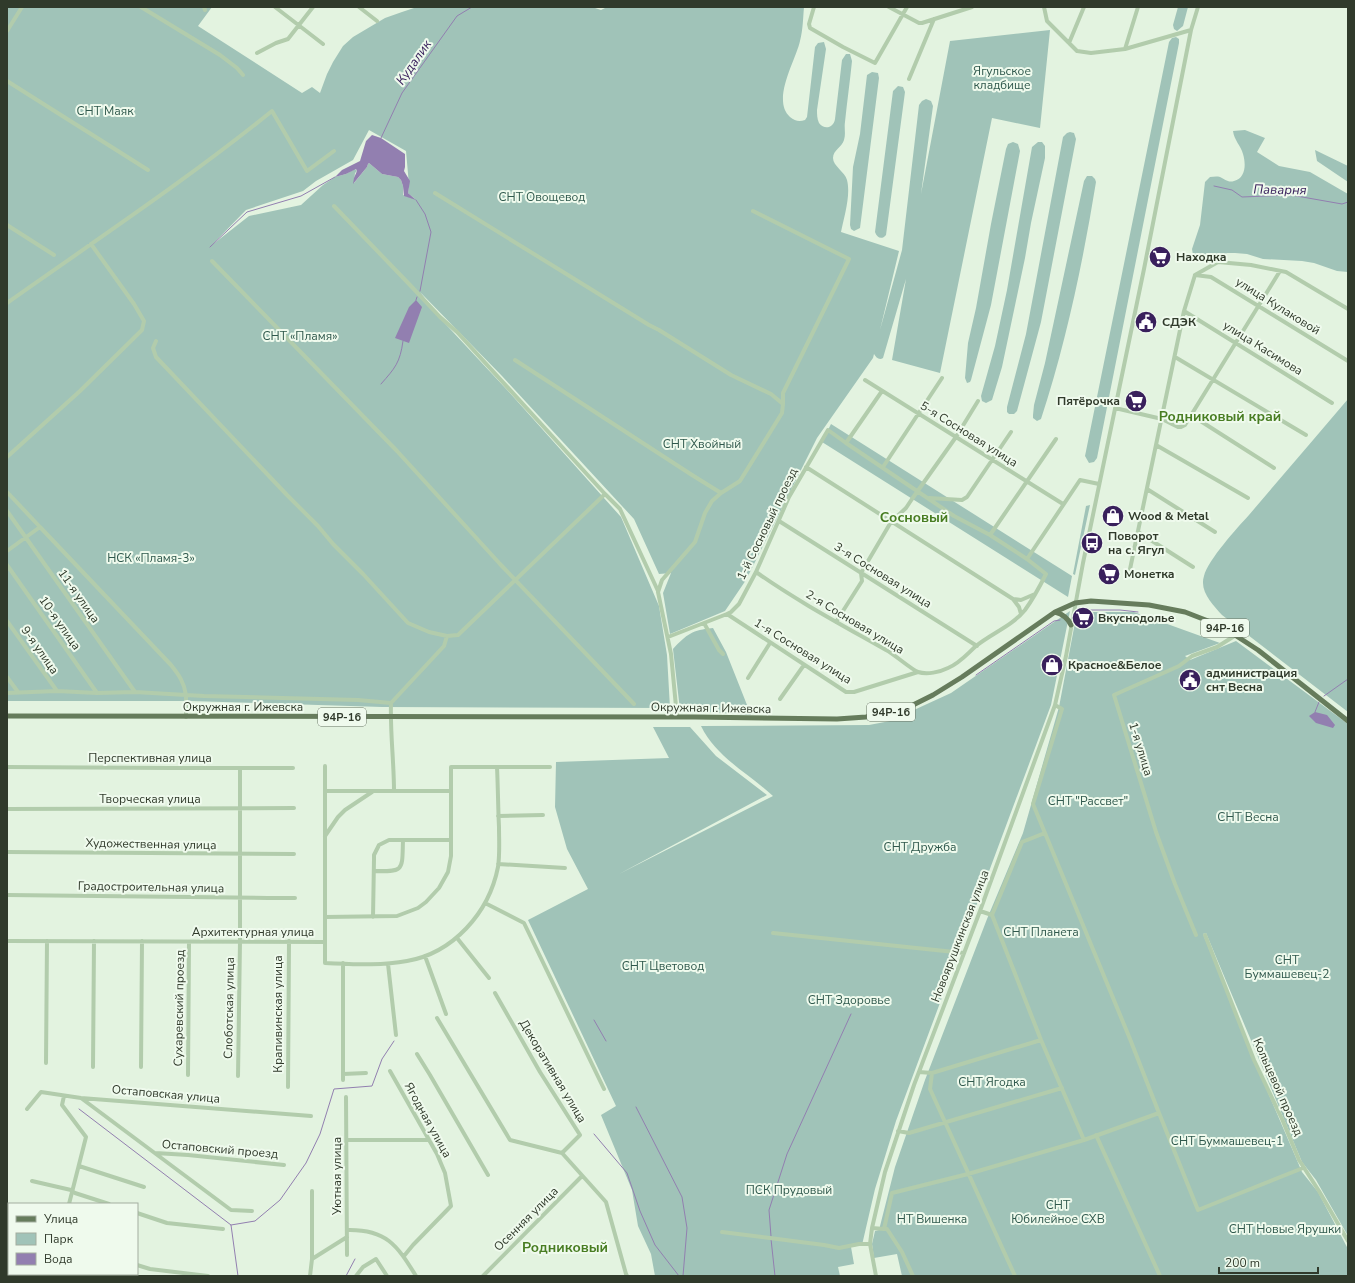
<svg xmlns="http://www.w3.org/2000/svg" width="1355" height="1283" font-family="'Nunito Sans',sans-serif">
<rect width="100%" height="100%" fill="#e3f3e0"/>
<path fill="#a0c3b8" fill-rule="evenodd" d="M7,7h205l-14,19 104,67 10,-6 8,6 7,-19 6,-12 10,-16 10,-9 32,-19 17,-6 15,-5h175l9,3 6,-3h197c-1,11 -1,23 -4,34 -4,19 -29,59 -10,76 5,4 9,5 15,3l2,-3 8,-70 3,-4 6,-1 2,7 -9,61c0,4 0,9 2,13 6,8 15,4 16,-4l7,-59 4,-6h4l2,7c-2,20 -5,41 -7,61 -1,6 1,12 -1,18 -2,7 -11,10 -11,18 0,8 12,14 14,22 4,15 -3,37 -6,52l58,19 -19,79 22,-80 17,-145 3,-4 4,-2 5,2 2,5 -12,88 29,-153 100,-11 -10,98 -48,-10 -52,255 -48,-13 14,-81 -23,79c-4,3 -7,-1 -9,-4l-1,4 -56,80 -71,142 -21,31 -55,23 -7,-41 8,-20 -12,1 -25,-55 -132,-143 -82,-84 18,24 71,76 112,125 38,89 8,49 3,53 -288,-1 -192,-6h-183zM369,130l37,21 3,34 -1,8 7,6 -12,-4v-9l-2,-6 -3,-3 -16,-3 -13,-11 -1,1 -1,3 -13,16 1,-10 2,-2 -2,-2 -9,5 -11,3 -12,8 -22,20 -52,11 -37,29 34,-35 57,-19 13,-10 37,-21z
M1178,7h10l-5,19 -6,5 -3,-2 -1,-4z
M1176,37l3,2v4l-82,415 -3,4 -5,1 -4,-7 84,-414 3,-4z
M872,72l6,1 1,5 -19,150 -6,3 -3,-2 -1,-4 3,-58 7,-33 7,-59z
M898,86l5,1 2,5 -19,143c-4,5 -9,3 -11,-3l18,-141z
M1245,130l20,8 -8,14 22,14 31,6 38,22v78l-11,-1 -23,-8 -12,-2 -39,-2 -16,-5 -12,-1h-8l-8,3 -13,7 -6,-1 -5,-3 -2,-4 -1,-6 8,-24 5,-43 5,-5c3,0 6,-1 10,0 5,2 8,6 14,4 12,-3 12,-17 9,-27 -2,-8 -9,-14 -10,-23z
M1070,132l4,1 2,6 -35,183 -24,89 -3,3h-5l-2,-2v-5l19,-73 37,-197 4,-4z
M1013,142l5,2 2,7 -29,154 -20,75 -1,2 -3,1 -2,-5 3,-35 8,-35 15,-84 15,-75 2,-5z
M1038,142h4l3,4v12l-14,65 -6,35 -23,109 -10,33 -6,3 -4,-2 -1,-5 14,-50 12,-56 25,-143z
M1315,150l33,16v16l-31,-21z
M1087,176h5l3,3 1,3c-13,80 -30,161 -55,237l-4,2 -4,-3v-3l1,-10 11,-42 39,-182z
M1348,399v313l-126,-97c-9,-10 -23,-24 -18,-39 4,-16 33,-48 45,-61 33,-39 66,-77 99,-116z
M831,424l241,152 -4,21 -246,-155z
M1090,505l-15,70 -2,-1 13,-68z
M1070,611l-19,94 -155,416 -21,68 -13,56 -11,2 3,17 -16,3 2,9h-185l-4,-22 -13,-28 -6,-36 -31,-75 15,-9 -88,-186 60,-31 -21,-40 -12,-42 1,-45 113,-4 -16,-31h37l26,29 51,39 -148,79 154,-78c-25,-23 -57,-39 -72,-70l168,-1 21,-4 61,-28z
M1077,612h57l86,31 -35,13 5,4 46,-19 112,83v512l-32,-56 -14,-18 -96,-229 -3,1 51,126 48,112 16,20 30,57v27h-446l-5,-22 -23,4 -2,-14 3,-13 4,-1 16,-63 30,-87 62,-161 36,-86 36,-126z
M713,628l13,24 25,63 -71,-5 -7,-61c14,-15 19,-19 40,-21z"/>
<path fill="#927fb0" d="M372,135l9,3 24,16v13l-1,4 6,10 -2,12 8,7 -12,-4 -1,-10 -2,-6 -3,-3 -16,-3 -13,-11 -1,1 -1,3 -14,17 1,-6 3,-7 -1,-2 -10,5 -11,3 7,-7 18,-9 6,-20z
M416,300l6,7 -13,36 -14,-5 14,-31z
M1315,712l12,3 8,10 -2,3 -17,-5 -7,-7z"/>
<g fill="none" stroke-linecap="round" stroke-linejoin="round">
<path stroke="#927fb0" stroke-width="1" d="M381,138l21,-45 55,-77 15,-9
M1214,186l18,4 10,7 49,-2 51,9 6,-2
M416,200l9,14 6,18 -11,59
M210,247l37,-35 54,-16 34,-19
M416,300l1,-3
M381,384c14,-16 19,-21 22,-43
M1080,610h40l18,2
M976,675l78,-54 6,-1
M1324,696l24,-17
M1315,712l4,-10
M594,1020l12,21
M636,1107l46,90 5,31 -4,48
M79,1109l152,116 7,51
M594,1134l33,39 13,38 15,34 24,31
M231,1225l24,-4 25,-21 26,-37 14,-29 14,-45 38,-3 10,-27 12,-18
M771,1236l-2,-26 18,-56 64,-140
M771,1239l4,37
M346,1276l9,-17"/>
<path stroke="#b2ccac" stroke-width="4" d="M141,7l79,48 17,13 6,7
M204,7l1,3
M275,7l48,37
M359,7l18,14
M814,7l-5,17 1,4 33,19 32,16 32,-56
M889,7l30,16h3l50,-16
M1044,7l3,14 30,30 14,2 34,-4
M1138,7l-13,42 66,-19
M7,31l15,-24
M1069,43l15,-36
M257,53l19,-10 12,-4 25,-32
M909,79l25,-60
M7,81l141,89
M435,193l214,132 10,5 72,45 40,19 12,10 -1,9 -42,68 -19,12 -9,8 -7,12 -10,29 -33,38 -4,12 13,62 6,63
M334,206l76,79 30,32 17,15 148,162
M753,211l96,48 -66,134v11
M7,225l47,30
M212,261l185,190 103,113 134,140
M1195,275l16,2 137,84
M1195,275l23,-13 33,3 35,7 62,37
M7,303c89,-63 181,-124 265,-192l35,60 27,-20
M1184,311l148,92
M156,341l-3,7 3,9 131,138 31,31 15,18 30,30 45,49 21,9 18,4 11,-1 147,-141 15,15 38,82
M1175,357l131,78
M515,360l177,115 29,18
M865,380l198,124
M1115,408l47,11 16,8h3l4,-2 95,-154
M1191,415l83,53
M846,443l108,73 36,19 37,24
M1156,445l92,53
M7,457l73,-66 62,-61 2,-9 -10,-17 -43,-60
M806,467l207,132 6,8 2,7
M883,467l59,-89
M1147,489l68,43
M7,492l33,35 -33,24
M929,498l33,2 5,-3 44,-65
M7,511l128,181
M779,521l198,125
M1138,532l55,35
M990,535l66,-96
M7,565l90,128
M756,572c41,29 86,53 130,78 8,4 26,20 32,22 9,3 22,0 30,-4 12,-5 19,-14 28,-22 16,-13 36,-20 49,-36 8,-11 15,-24 21,-36l-19,-15 53,-79 19,4
M1129,574l55,-263 11,-36
M1013,599l8,1 14,-6
M727,614l119,78h8l64,-20
M7,621l50,70
M836,622l26,-41 -1,-8 30,-51 15,-14 6,-9 44,-62 22,-36
M704,623l15,27 4,4
M668,637l59,-23 4,-2 8,-8 17,-32 33,-75 39,-67 18,13 36,-52
M7,677l11,15
M748,678l22,-35
M7,693l50,-2 40,2 38,-1 51,3c-2,-13 -7,-20 -15,-30l-131,-138
M780,699l24,-34
M1055,705l7,4 -29,95 97,235 29,74 39,97 105,-42
M186,717v-22l18,1 154,4 33,3
M325,766v197c27,1 55,3 82,-2 46,-8 82,-48 91,-94 2,-13 1,-27 1,-40 -1,-20 -1,-40 -2,-60
M7,767l163,1h123
M325,791h126
M394,791c0,-29 -4,-59 -3,-88l53,-57 3,-10
M7,809l287,-1
M498,816l45,-1
M325,836l13,-19 7,-7 27,-18
M7,852l287,2
M498,864l67,4
M374,871c31,1 28,-1 29,-31
M7,895l261,3h27
M485,903l39,20 80,166
M980,911l12,4 49,125 43,100
M992,915l30,-73 23,-9
M325,917l72,-1 21,-8 8,-6 13,-14 9,-16 3,-16v-89h99
M373,917l1,-58v-4l5,-10 10,-5h62
M773,933l191,20
M1196,935l-21,-51 -19,-52 -42,-137 65,-29 13,-10 25,-9 19,-12
M1205,935l49,125 28,59 17,41 20,31 29,50
M457,938l32,40
M7,941l318,1
M425,956l21,58
M343,963v117
M388,964l8,71
M495,993l45,79 40,63 -18,18
M437,1018l73,122 52,13
M417,1054l13,21 58,100
M46,1063l1,-122
M93,1067l1,-126
M141,1067l1,-126
M390,1071l47,83 8,19 6,33 -38,39 -9,11
M919,1072l13,1 109,-33
M932,1073l-2,16 85,187
M343,1074l23,-1
M188,1075l1,-133
M238,1076l2,-135v-173
M288,1087l1,-146
M64,1096l-2,9 24,32 -17,67
M346,1097l1,158
M81,1098l150,112 21,1
M27,1109l14,-17 40,6 230,18
M898,1131l11,2 153,-45
M1096,1135l64,141
M347,1140h82
M155,1153l33,2 96,10
M562,1153l44,49 20,72 1,2
M79,1166l65,21
M32,1181l39,9 4,3 34,11
M137,1213l30,10 56,6
M872,1228l12,1 8,-36 76,-19 116,-34 75,-27
M884,1229h3l15,23 11,24
M347,1230c39,-1 50,15 69,46
M722,1232l102,13 15,3 20,-4h11
M312,1259l35,-22
M137,1265l13,4 58,7
M52,1276v-2
M310,1276l2,-17v-68
M356,1276l7,-9 13,-8 11,17
M483,1276l99,-100
M876,1276l-6,-32 2,-16 13,-56 29,-87 66,-174 75,-206 11,-49 17,-93 61,-294 47,-239 7,-23"/>
<path stroke="#667c5c" stroke-width="5" d="M1055,612c7,2 13,6 16,13
M7,716l688,1 142,2 29,-2 29,-6 18,-6 20,-10 29,-18 93,-65 20,-9 16,-2 58,4 36,7 36,14 37,24 90,71"/>
</g>
<defs>
<g id="supermarket-disc" transform="scale(1.15)"><circle r="9.5" fill="#39205c" stroke="#effaed"/><path d="M-6-5.5h2.5l.6 2H6L4.5 2H-2.5L-4.4-4H-6ZM-1.5 3.2a1.3 1.3 0 1 0 .1 0ZM3 3.2a1.3 1.3 0 1 0 .1 0Z" fill="#fff"/></g>
<g id="civic-disc" transform="scale(1.15)"><circle r="9.5" fill="#39205c" stroke="#effaed"/><path d="M-.6-6.5H3V-4.5H.6V-3L4-1V1h2V6H-6V1h2V-1L-.6-3ZM-1.2 2.5V6h2.4V2.5Z" fill="#fff"/></g>
<g id="shop-disc" transform="scale(1.15)"><circle r="9.5" fill="#39205c" stroke="#effaed"/><path d="M-5-2.5h2.3a2.7 3.5 0 0 1 5.4 0H5L5.5 6h-11ZM-1.5-2.5h3a1.5 2.3 0 0 0-3 0Z" fill="#fff"/></g>
<g id="bus-disc" transform="scale(1.15)"><circle r="9.5" fill="#39205c" stroke="#effaed"/><path d="M-5-6H5V4H4V6H2V4H-2V6H-4V4H-5ZM-3.5-4V0h7V-4ZM-3.5 1.2v1.5H-2V1.2ZM2 1.2v1.5H3.5V1.2Z" fill="#fff"/></g>
</defs>
<g fill-rule="evenodd">
<use href="#supermarket-disc" x="1160" y="257"/>
<use href="#civic-disc" x="1146" y="322"/>
<use href="#supermarket-disc" x="1136" y="401"/>
<use href="#shop-disc" x="1113" y="516"/>
<use href="#bus-disc" x="1092" y="543"/>
<use href="#supermarket-disc" x="1109" y="574"/>
<use href="#supermarket-disc" x="1083" y="618"/>
<use href="#shop-disc" x="1052" y="665"/>
<use href="#civic-disc" x="1190" y="680"/>
</g>
<g text-anchor="middle" stroke-width="4" stroke-linejoin="round" paint-order="stroke">
<g fill="#effaed" stroke="#697465" stroke-width="1">
<rect x="1201" y="619" width="48" height="18" rx="3"/>
<rect x="867" y="703" width="48" height="18" rx="3"/>
<rect x="318" y="708" width="48" height="18" rx="3"/>
</g>
<g font-size="11" font-weight="bold" fill="#303a2b">
<text x="1225" y="632">94Р-16</text>
<text x="891" y="716">94Р-16</text>
<text x="342" y="721">94Р-16</text>
</g>
<g font-size="12" fill="#2f584c" stroke="#effaed">
<text x="1002" y="75">Ягульское<tspan x="1002" dy="14">кладбище</tspan></text>
<text x="105" y="115">СНТ Маяк</text>
<text x="542" y="201">СНТ Овощевод</text>
<text x="300" y="340">СНТ «Пламя»</text>
<text x="702" y="448">СНТ Хвойный</text>
<text x="151" y="562">НСК «Пламя-3»</text>
<text x="1088" y="805">СНТ "Рассвет"</text>
<text x="1248" y="821">СНТ Весна</text>
<text x="920" y="851">СНТ Дружба</text>
<text x="1041" y="936">СНТ Планета</text>
<text x="1287" y="964">СНТ<tspan x="1287" dy="14">Буммашевец-2</tspan></text>
<text x="663" y="970">СНТ Цветовод</text>
<text x="849" y="1004">СНТ Здоровье</text>
<text x="992" y="1086">СНТ Ягодка</text>
<text x="1227" y="1145">СНТ Буммашевец-1</text>
<text x="789" y="1194">ПСК Прудовый</text>
<text x="1058" y="1209">СНТ<tspan x="1058" dy="14">Юбилейное СХВ</tspan></text>
<text x="932" y="1223">НТ Вишенка</text>
<text x="1285" y="1233">СНТ Новые Ярушки</text>
</g>
<g font-size="12" font-weight="bold" fill="#303a2b" stroke="#effaed" text-anchor="start">
<text x="1176" y="261">Находка</text>
<text x="1162" y="326">СДЭК</text>
<text x="1120" y="405" text-anchor="end">Пятёрочка</text>
<text x="1128" y="520">Wood &amp; Metal</text>
<text x="1108" y="540">Поворот<tspan x="1108" dy="14">на с. Ягул</tspan></text>
<text x="1124" y="578">Монетка</text>
<text x="1098" y="622">Вкуснодолье</text>
<text x="1068" y="669">Красное&amp;Белое</text>
<text x="1206" y="677">администрация<tspan x="1206" dy="14">снт Весна</tspan></text>
</g>
<g font-size="12" fill="#303a2b" stroke="#effaed">
<text transform="translate(1278 306) rotate(32)" y="4">улица Кулаковой</text>
<text transform="translate(1263 348) rotate(32)" y="4">улица Касимова</text>
<text transform="translate(969 434) rotate(32)" y="4">5-я Сосновая улица</text>
<text transform="translate(767 524) rotate(-64)" y="4">1-й Сосновый проезд</text>
<text transform="translate(883 575) rotate(32)" y="4">3-я Сосновая улица</text>
<text transform="translate(79 596) rotate(55)" y="4">11-я улица</text>
<text transform="translate(855 622) rotate(31)" y="4">2-я Сосновая улица</text>
<text transform="translate(60 623) rotate(55)" y="4">10-я улица</text>
<text transform="translate(40 650) rotate(55)" y="4">9-я улица</text>
<text transform="translate(803 651) rotate(32)" y="4">1-я Сосновая улица</text>
<text x="243" y="711">Окружная г. Ижевска</text>
<text transform="translate(711 708) rotate(1)" y="4">Окружная г. Ижевска</text>
<text transform="translate(1141 749) rotate(73)" y="4">1-я улица</text>
<text x="150" y="762">Перспективная улица</text>
<text x="150" y="803">Творческая улица</text>
<text transform="translate(151 844) rotate(1)" y="4">Художественная улица</text>
<text transform="translate(151 887) rotate(1)" y="4">Градостроительная улица</text>
<text x="253" y="936">Архитектурная улица</text>
<text transform="translate(960 936) rotate(-69)" y="4">Новоярушкинская улица</text>
<text transform="translate(179 1008) rotate(-89)" y="4">Сухаревский проезд</text>
<text transform="translate(229 1008) rotate(-89)" y="4">Слоботская улица</text>
<text transform="translate(278 1014) rotate(-90)" y="4">Крапивинская улица</text>
<text transform="translate(553 1071) rotate(59)" y="4">Декоративная улица</text>
<text transform="translate(1278 1087) rotate(66)" y="4">Кольцевой проезд</text>
<text transform="translate(166 1094) rotate(5)" y="4">Остаповская улица</text>
<text transform="translate(428 1120) rotate(61)" y="4">Ягодная улица</text>
<text transform="translate(220 1149) rotate(5)" y="4">Остаповский проезд</text>
<text transform="translate(337 1176) rotate(-90)" y="4">Уютная улица</text>
<text transform="translate(526 1219) rotate(-45)" y="4">Осенняя улица</text>
</g>
<g font-size="13" font-style="italic" fill="#39205c" stroke="#effaed">
<text transform="translate(413 62) rotate(-55)" y="5">Кудалик</text>
<text transform="translate(1280 189) rotate(1)" y="5">Паварня</text>
</g>
<g font-size="14" font-weight="bold" fill="#487d22" stroke="#effaed">
<text x="1220" y="421">Родниковый край</text>
<text x="914" y="522">Сосновый</text>
<text x="565" y="1252">Родниковый</text>
</g>
</g>
<rect width="1355" height="1283" fill="none" stroke="#303a2b" stroke-width="16"/>
<rect x="8" y="1203" width="130" height="72" fill="#effaed" stroke="#a3ad9f"/>
<rect x="16" y="1216" width="20" height="6" fill="#667c5c" stroke="#a3ad9f"/>
<text x="44" y="1223" font-size="12" fill="#303a2b">Улица</text>
<rect x="16" y="1233" width="20" height="12" fill="#a0c3b8" stroke="#a3ad9f"/>
<text x="44" y="1243" font-size="12" fill="#303a2b">Парк</text>
<rect x="16" y="1253" width="20" height="12" fill="#927fb0" stroke="#a3ad9f"/>
<text x="44" y="1263" font-size="12" fill="#303a2b">Вода</text>
<path d="M1219 1267v6h99v-6" fill="none" stroke="#303a2b" stroke-width="2"/>
<text x="1225" y="1267" font-size="12" fill="#303a2b" stroke="#effaed" stroke-width="3" paint-order="stroke">200 m</text>
</svg>
